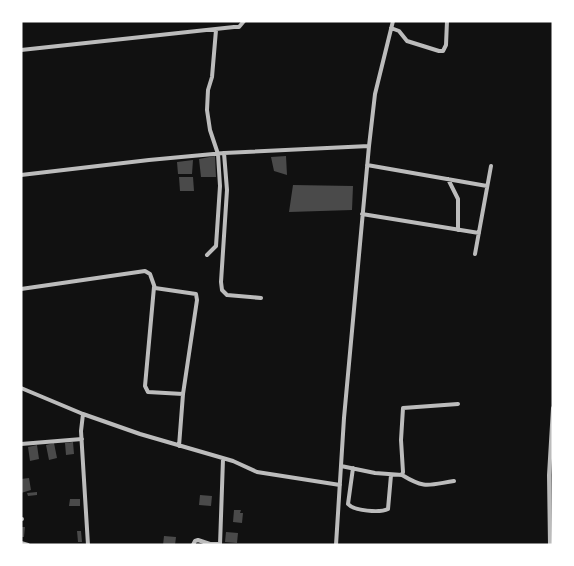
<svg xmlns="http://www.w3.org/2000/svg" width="574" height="566" font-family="Mulish,sans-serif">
<rect width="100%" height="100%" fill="#111"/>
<path fill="#4a4a4a" d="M215,156l1,21h-15l-2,-18z
M286,156l1,19 -13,-4 -3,-14z
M193,160l-1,14h-14l-1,-12z
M179,177h14l1,14h-14z
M293,185l60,1 -1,24 -63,2z
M73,442l1,12 -8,1 -1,-12z
M54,443l3,15 -8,2 -3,-15z
M37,445l2,14 -9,2 -2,-14z
M29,478l2,12 -10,3v-14z
M37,492v3l-9,1 -1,-3z
M200,495l12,1 -1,10 -12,-1z
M70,499h10v7h-11z
M234,510h7l-1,3h3l-1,10 -9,-1z
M21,527h4l-1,10h-3z
M77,531h4l1,11h-4z
M226,532l12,1 -1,10 -12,-1z
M164,536l12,1 -1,8h-12z"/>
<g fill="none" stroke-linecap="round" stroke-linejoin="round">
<path stroke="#bcbcbc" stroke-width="4" d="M391,28l8,3 8,10 32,10h4l3,-6 1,-24
M21,50l213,-23h5l5,-6
M224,153l3,37 -6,92 1,8 5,5 34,3
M367,165l120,21
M21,175l128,-15 75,-7 145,-7
M448,179l10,20v31
M362,214l117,19
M475,254l16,-88
M207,255l9,-9 4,-60 -2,-32 -8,-24 -3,-20 1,-20 4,-13 4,-47
M154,287l-9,99 3,6 35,2
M21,289l124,-18 5,3 5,14 41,6 1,6 -14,94 -4,52
M21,388l62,26 57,20 93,27 24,11 83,13
M83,414l-2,17 7,114
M21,444l61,-5
M341,466l34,7 27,2 1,-3 -2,-32 2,-32 55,-4
M353,468l-5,36c6,7 32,9 40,5l3,-34
M402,475c23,14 26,10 52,6
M21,519h1
M21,543l7,2
M193,545l2,-4 3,-1 12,4h10
M220,545l3,-86
M336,545l8,-127 25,-272 6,-52 18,-73
M550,545l-1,-70 4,-67"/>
</g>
<rect width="574" height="566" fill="none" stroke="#ffffff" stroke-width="45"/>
</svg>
